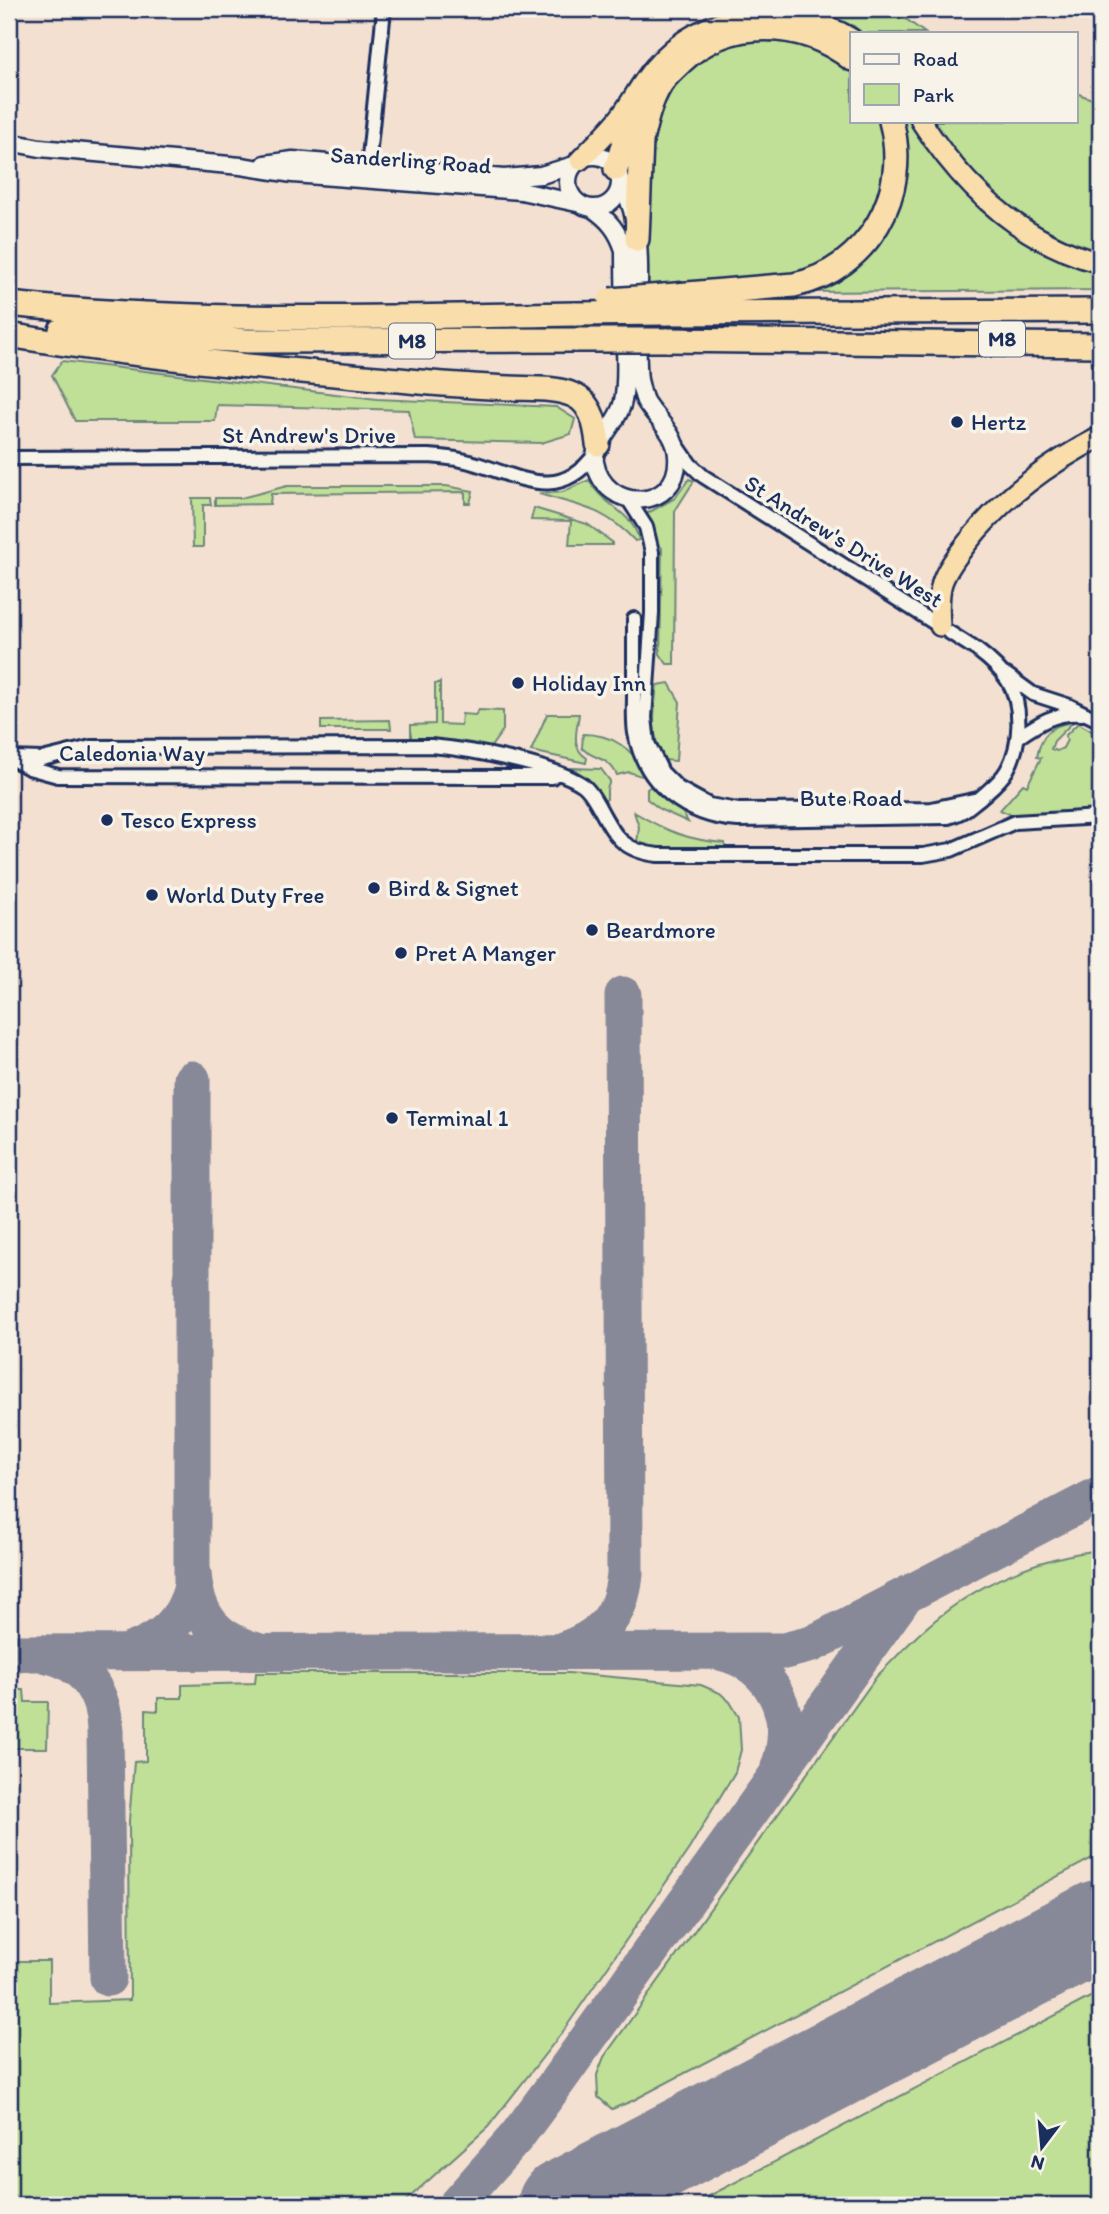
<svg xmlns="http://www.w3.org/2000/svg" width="1109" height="2214" font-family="Itim,sans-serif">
<rect width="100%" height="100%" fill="#f3e0d1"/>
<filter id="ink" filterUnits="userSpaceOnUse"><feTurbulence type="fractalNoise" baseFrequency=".0143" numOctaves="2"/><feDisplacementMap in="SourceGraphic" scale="14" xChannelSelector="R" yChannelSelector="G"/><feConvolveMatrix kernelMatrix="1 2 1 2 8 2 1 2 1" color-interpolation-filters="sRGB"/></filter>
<g filter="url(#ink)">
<path fill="#c0df97" stroke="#6e877a" stroke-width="2" d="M803,9h89l33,24h-64l-7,-7z
M743,38l57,1 52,29v53h33l-1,73 -33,54 -54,30 -152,7 -1,-111 15,-75 36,-40z
M1076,93l24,9v149l-31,-10 -46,-23 -60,-49 -32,-48h145z
M899,121h13c16,22 30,45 47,66 37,44 87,70 141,86v17l-294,2 64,-41z
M62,361l315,38 179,8 19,12 -4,15 -30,9 -126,-3 -6,-30 -192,-5 -2,16h-140l-23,-46z
M689,479l5,2 -19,30 -1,153h-7l-7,-10 2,-106 -4,-3 -12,-31 29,-16z
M589,480c12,25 44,31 50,60l-4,1c-30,-33 -55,-35 -96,-47l24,-2z
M287,486h159l27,5 -3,12h-5v-11l-194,2 -1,10 -55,1v-7h26z
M192,498h18l1,7h-8v42h-10z
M534,508l53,16 25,18v3h-43l2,-24 -40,-1z
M440,682v42l21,1 1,-11 13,1 4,-5 24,1v19l-13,18 -51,-7h-28v-16l24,-1v-40z
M669,683l11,19 -4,59 -13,-1c-13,-25 -9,-49 -6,-75z
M547,714h32c-2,17 -9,33 8,44l-1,5 -55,-12z
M390,720l1,9h-70v-8z
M1073,722l-19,19 -3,8 6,2 6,-3 4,-8 -2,-4 13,-13 22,13v74l-88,5 -12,-5 23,-26 4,2 14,-28 -4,-1c4,-23 14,-32 36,-35z
M583,734c29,0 48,14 63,38l-5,4 -12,-4 -12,3c-10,-20 -22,-14 -35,-27z
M572,768l29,1 9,12 -3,8v10l-5,3 -15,-24z
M653,785l28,25 7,12 -27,-12 -14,-11v-10z
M634,812c32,19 53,28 91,31v4h-68l-20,-4 2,-16z
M1100,1550v304l-468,247 -20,8 -14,-12 -1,-22 7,-18 273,-381c17,-16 32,-34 50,-49 49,-43 108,-69 173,-77z
M256,1673h313l132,12 19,8 10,9 9,15 2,33 -6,22 -46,77 -125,181 -76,97 -87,78h-392v-244h40v42l81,-3 -1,-179 5,-59 12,-1v-51l12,1v-13h24v-13l73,-2z
M9,1690h15l1,12h23l-1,46h-38z
M1100,1992v213h-408z"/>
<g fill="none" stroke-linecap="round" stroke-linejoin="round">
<path stroke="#878898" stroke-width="37" d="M193,1573c3,43 22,66 64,78
M563,1650c40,-14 58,-34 62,-76l-2,-579
M130,1651c32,-11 53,-29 62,-64v-508
M720,1652c53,12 78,66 59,115
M9,1653l775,-2 28,-7 288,-150
M47,1655c38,8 57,39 58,75l3,248
M456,2205l61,-69 40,-54 343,-479"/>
<path stroke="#878898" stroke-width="91" d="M563,2205l537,-280"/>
<g stroke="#1b2f5e" stroke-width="18">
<path id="minor" d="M1065,9h15
M368,167l16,-158
M9,458l420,-2c16,1 33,3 48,8 45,14 83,38 118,-10
M628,499l18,28 6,25v61l-7,105 3,25 14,29 16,16 31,17 29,5 193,-1 47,-10
M634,619c0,26 0,51 0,76 0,12 -1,26 1,38 9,52 52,84 103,87l210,-3c17,-5 19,-9 32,-19 10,-9 20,-16 27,-28 14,-24 16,-65 1,-89 -8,-13 -19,-22 -31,-31l-274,-174 -13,-12 -13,-19
M1007,675l26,19 37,12 30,15
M1017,738c22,-15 38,-26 65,-24
M10,758l32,1 49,-12 340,-1c36,3 124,19 152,39 7,5 12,15 16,22 16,30 24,44 59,48h265l28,-5 64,-28 85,-5
M16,761l13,7 29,8 494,1"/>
</g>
<g stroke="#1b2f5e" stroke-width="21">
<path id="tertiary" d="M9,142l31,6 201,18 52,8 228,17 56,12
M568 182a26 26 0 1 1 52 0a26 26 0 1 1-52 0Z
M265,164l28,-4 211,18 37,-3 33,-10
M593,209c16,11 25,22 31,41 0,31 1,61 1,92 0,19 2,39 -2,59 -4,22 -31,42 -28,61 9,52 86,50 82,-6 -1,-23 -21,-37 -32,-55 -3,-7 -4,-14 -6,-21 -7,-66 14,-139 -19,-200"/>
</g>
<g stroke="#1b2f5e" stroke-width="24">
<path id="trunk" d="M921,121c43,67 100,121 179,142
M580,160c13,-13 26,-26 37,-39 14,-17 23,-37 37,-53 49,-59 135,-68 198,-29
M940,626c-1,-14 -2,-29 2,-43 5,-15 16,-28 25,-40 37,-47 81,-79 133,-106"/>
</g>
<g stroke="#1b2f5e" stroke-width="28">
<path id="motorway" d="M616,169l8,-27 16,-29
M637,239l4,-98c4,-18 9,-40 19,-56 5,-9 15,-17 22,-24 48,-45 120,-41 170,-2
M664,296l130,-11c74,-16 117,-91 97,-164
M9,304c187,20 378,13 567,10
M665,313l435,-2
M61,330l187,11 329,-1
M9,335c139,24 281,35 422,48 26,2 52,4 79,5 20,1 45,-1 63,7 19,8 23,31 25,49
M666,340l434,5"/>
</g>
<use href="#minor" stroke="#f7f3e8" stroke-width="12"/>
<use href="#tertiary" stroke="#f7f3e8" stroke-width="16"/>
<use href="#trunk" stroke="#f9deab" stroke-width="19"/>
<use href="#motorway" stroke="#f9deab" stroke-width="23"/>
<g stroke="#1b2f5e" stroke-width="28" stroke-linecap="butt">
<path id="motorway-bridge" d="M610,300l54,-4
M576,314l89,-1
M577,340h89"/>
</g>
<use href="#motorway-bridge" stroke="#f9deab" stroke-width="23"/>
</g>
</g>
<g fill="#1b2f5e" stroke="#f7f3e8" stroke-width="2.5">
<circle cx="957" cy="422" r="7"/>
<circle cx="518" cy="683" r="7"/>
<circle cx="107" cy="820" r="7"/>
<circle cx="374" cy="888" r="7"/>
<circle cx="152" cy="895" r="7"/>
<circle cx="592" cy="930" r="7"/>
<circle cx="401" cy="953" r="7"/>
<circle cx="392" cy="1118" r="7"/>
</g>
<g text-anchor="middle" stroke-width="7" stroke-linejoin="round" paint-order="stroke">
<g fill="#f7f3e8" stroke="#5d6a87" stroke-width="2">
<rect x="979" y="321.5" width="46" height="35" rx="5"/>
<rect x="389" y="323.5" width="46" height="35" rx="5"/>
</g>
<g font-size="21" font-weight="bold" fill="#1b2f5e">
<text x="1002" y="346">M8</text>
<text x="412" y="348">M8</text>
</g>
<g font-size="23" fill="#1b2f5e" stroke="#f7f3e8">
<text transform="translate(411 160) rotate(4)" y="8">Sanderling Road</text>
<text x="309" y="443">St Andrew's Drive</text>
<text transform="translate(844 541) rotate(32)" y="8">St Andrew's Drive West</text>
<text x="132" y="761">Caledonia Way</text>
<text x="851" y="806">Bute Road</text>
</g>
<g font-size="23" fill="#1b2f5e" stroke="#f7f3e8" text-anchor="start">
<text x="971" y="430">Hertz</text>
<text x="532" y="691">Holiday Inn</text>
<text x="121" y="828">Tesco Express</text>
<text x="388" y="896">Bird &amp; Signet</text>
<text x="166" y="903">World Duty Free</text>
<text x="606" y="938">Beardmore</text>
<text x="415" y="961">Pret A Manger</text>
<text x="406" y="1126">Terminal 1</text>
</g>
</g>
<rect width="1109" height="2214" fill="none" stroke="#f7f3e8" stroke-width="35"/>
<rect x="18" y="18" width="1074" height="2179" fill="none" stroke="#1b2f5e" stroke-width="2.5" filter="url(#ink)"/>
<rect x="850" y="32" width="228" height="91" fill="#f7f3e8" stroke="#9fa5b1" stroke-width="2"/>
<rect x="864" y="54" width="35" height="10" fill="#f7f3e8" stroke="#9fa5b1" stroke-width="2"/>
<text x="913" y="66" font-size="21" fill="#1b2f5e">Road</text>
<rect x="864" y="84" width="35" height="21" fill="#c0df97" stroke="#9fa5b1" stroke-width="2"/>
<text x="913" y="102" font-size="21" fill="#1b2f5e">Park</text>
<g transform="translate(1042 2147) rotate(196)" stroke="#f7f3e8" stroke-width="5" paint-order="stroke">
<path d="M0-5L12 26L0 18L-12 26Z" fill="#1b2f5e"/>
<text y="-10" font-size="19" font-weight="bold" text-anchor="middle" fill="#1b2f5e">N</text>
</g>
</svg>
